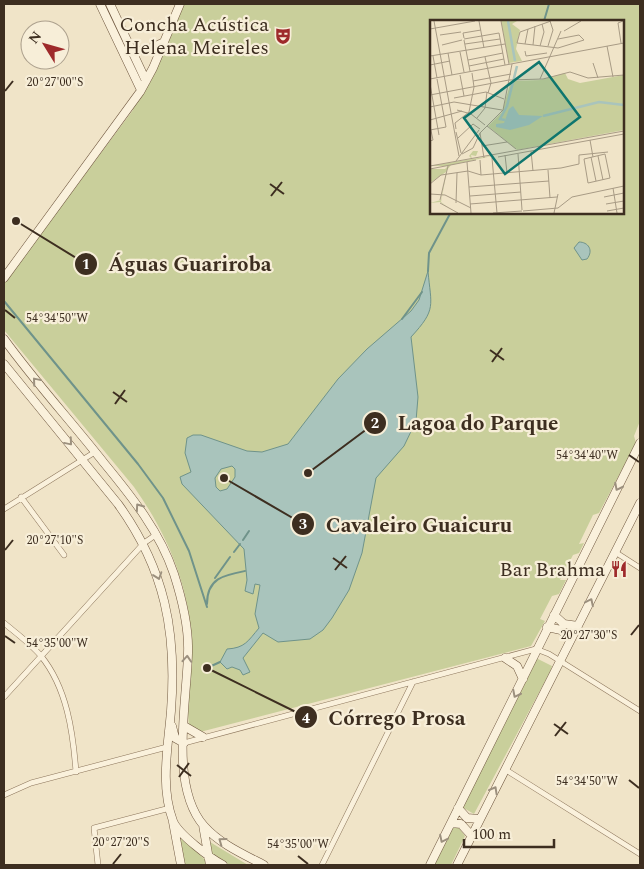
<svg xmlns="http://www.w3.org/2000/svg" width="644" height="869" font-family="Spectral,serif">
<rect width="100%" height="100%" fill="#f0e4c8"/>
<path fill="#c9cf9b" fill-rule="evenodd" d="M183,4h457v417l-6,15 2,7 -37,70 -6,2 -14,29 5,-1 -5,10 -6,2 -13,25h6l-7,14 -7,2 -12,23 5,2 -14,25 -331,86 -11,-6c-3,-23 3,-49 3,-72 0,-62 -23,-118 -58,-167l-130,-157v-47l129,-173v-6l18,-23zM432,21h191v191h-191z
M536,658l16,8 -1,4 -77,144 -12,-7z
M451,827l8,1 6,8 -14,29h-19z
M178,832l28,29v4h-22z
M210,842l38,23h-18l-19,-10z"/>
<path fill="#a9c4bc" stroke="#6f938a" fill-rule="evenodd" d="M579,242c9,0 15,8 8,17l-5,1 -8,-12z
M428,271c3,35 9,38 -17,66l7,60 -2,24 -12,25 -28,32 -14,75 -13,37 -17,28 -9,12 -13,9 -32,3 -15,-9 -20,25 7,14 -7,3 -3,-5 -8,-3 -5,2 -7,-7 7,-13c18,-1 21,-8 32,-21l-4,-14 5,-29 -5,-1 -2,10 -8,-3 2,-11 -3,-31 -62,-65 -2,-7 11,-5 -6,-19 2,-15 6,-3h8l46,16 15,1 26,-8 50,-65 29,-30 44,-38 8,-11zM232,466l3,3v8l-8,12 -7,2 -4,-4 -1,-9 6,-9z"/>
<g fill="none" stroke-linecap="round" stroke-linejoin="round">
<path stroke="#6f938a" stroke-width="2" d="M544,21l5,-17
M428,271l1,-18 22,-41
M4,301l134,163 25,34 26,53 18,56
M402,319l20,-27
M243,540l6,-9
M234,552l6,-8
M215,578l15,-21
M207,604c0,-26 17,-29 38,-33
M207,668l13,-6"/>
<g stroke="#8d765c" stroke-width="6">
<path id="street" d="M21,497l43,58
M4,509l91,-57
M615,552l25,16
M4,623c12,10 27,21 37,33 26,32 32,76 35,116
M4,697l140,-154 13,-9
M184,743l352,-94 13,5 91,57
M506,770l134,84
M4,795l27,-12 136,-36
M98,865l-4,-37 76,-20
M322,865l91,-183"/>
</g>
<g stroke="#6f573f" stroke-width="9">
<path id="secondary" d="M100,4l41,86
M110,4l36,77
M132,51l15,-1 17,-8
M4,278l136,-186 13,-24 27,-64
M4,339c31,43 67,82 100,124 28,34 56,69 70,111 8,25 15,53 14,79 -1,49 -19,133 16,173 16,18 39,28 60,39
M4,364l114,140c47,65 59,128 53,207 -3,36 -11,75 2,110 5,13 37,37 50,44
M554,615l10,9 14,2
M547,627l14,3 10,9
M505,658l12,8 6,13
M172,726l3,12 9,5
M184,726l19,11
M458,808l9,10 12,1
M173,822l8,43
M451,823l10,1 10,11
M203,825l7,40
M430,865l210,-422
M457,865l183,-362"/>
</g>
<use href="#street" stroke="#faf1dc" stroke-width="5"/>
<use href="#secondary" stroke="#faf1dc" stroke-width="8"/>
</g>
<defs><path id="oneway-chevron" d="M-2-3.5L2.5 0L-2 3.5" fill="none" stroke-width="1.6" stroke-linecap="round" stroke-linejoin="round" transform="scale(1.25)"/></defs>
<g stroke="#9c907e">
<use href="#oneway-chevron" transform="translate(36 381) rotate(-130)"/>
<use href="#oneway-chevron" transform="translate(69 442) rotate(50)"/>
<use href="#oneway-chevron" transform="translate(618 487) rotate(117)"/>
<use href="#oneway-chevron" transform="translate(139 507) rotate(-125)"/>
<use href="#oneway-chevron" transform="translate(158 576) rotate(71)"/>
<use href="#oneway-chevron" transform="translate(590 602) rotate(-64)"/>
<use href="#oneway-chevron" transform="translate(187 659) rotate(-86)"/>
<use href="#oneway-chevron" transform="translate(516 694) rotate(117)"/>
<use href="#oneway-chevron" transform="translate(494 790) rotate(-61)"/>
<use href="#oneway-chevron" transform="translate(443 839) rotate(116)"/>
<use href="#oneway-chevron" transform="translate(222 841) rotate(-144)"/>
</g>
<path fill="none" stroke="#3d2e20" stroke-width="2" d="M5,91l8,-10M270,184l14,10M271,196l11,-14M5,310l10,8M490,350l14,10M492,362l10,-14M113,392l14,10M115,404l10,-14M629,455l10,7M5,550l8,-10M333,558l14,10M335,570l11,-14M631,635l8,-10M5,636l10,7M554,724l14,10M555,736l11,-14M177,765l14,11M179,777l10,-14M629,780l10,8M298,856l10,8M113,864l8,-10"/>
<defs>
<g id="theatre-bare" transform="scale(1.35)"><path d="M-5-5.5Q0-4 5-5.5V0Q5 5 0 6Q-5 5-5 0ZM-3.3-2.5H-1v1.5H-3.3ZM1-2.5H3.3v1.5H1ZM-2.8 1Q0 5.5 2.8 1Z" fill="#9e2a2b" stroke="#f7eed8" stroke-width="2.5" paint-order="stroke"/></g>
<g id="restaurant-bare" transform="scale(1.35)"><path d="M-5-6h1v4h1v-4h1v4h1v-4h1v5L-1.5 .5V6h-2V.5L-5-1ZM5-6V6H3V1.5H1.5Q1.5-4 5-6Z" fill="#9e2a2b" stroke="#f7eed8" stroke-width="2.5" paint-order="stroke"/></g>
</defs>
<g fill-rule="evenodd">
<use href="#theatre-bare" x="283" y="36"/>
<use href="#restaurant-bare" x="619" y="569"/>
</g>
<g text-anchor="middle" stroke-width="4.5" stroke-linejoin="round" paint-order="stroke">
<g font-size="20" fill="#3d2e20" stroke="#f7eed8" text-anchor="end">
<text x="269" y="31">Concha Acústica<tspan x="269" dy="23">Helena Meireles</tspan></text>
<text x="605" y="576">Bar Brahma</text>
</g>
</g>
<g transform="translate(430 20)">
<rect width="194" height="194" fill="#f0e4c8"/>
<path d="M71,1h16l-5,3 8,6 -4,19 6,12 -13,2zM135,53l3,6 12,4 44,-8v55l-107,20 -29,-24 14,-14 9,-31 30,-1zM43,131h5l-2,5 -5,-1 1,4 25,-4 -46,10 -4,5 -6,32 9,7 -10,-7 -10,1 11,-3 5,-28 -16,11v-14h15l3,-3h-18l42,-7 -3,-3z" fill="#c9cf9b"/>
<path d="M83,86l6,9 24,1 -14,9 -19,5 -14,-3v-3l8,-1 5,-14z" fill="#a9c4bc"/>
<path fill="none" stroke="#a9c4bc" stroke-width="2.5" d="M78,1l7,40M113,96l56,-14 25,3M75,100l-5,-1 7,-13 10,-40"/>
<path fill="none" stroke="#a89b85" stroke-width="1" d="M4,1l25,135M49,1l5,27M71,1l8,43M121,1l-31,11 -3,11 41,5 26,-8 -5,-5 -21,4M0,9l45,-8M134,11l17,-10M10,15l21,-3M34,18l-1,-5 18,-3M34,19l35,-6 6,32M34,20l6,31M191,23l-3,-20 5,-2M35,24l35,-5M95,24l3,-15M12,25l20,-5M103,25l2,-19M110,26l4,-14 -2,-8M118,26l5,-16 -3,-9M177,26l6,31M95,31l1,5 21,-3M30,32l4,20M18,33l4,22M0,36l75,-12M3,36l4,22M55,37l6,26 -3,10M38,40l35,-7M163,43l5,15M0,45l20,-4M39,46l35,-7M30,55l4,21M0,59l194,-36M110,59l21,-48M43,61l38,-7M0,64l9,51M0,75l79,-15 34,-1 27,-7 18,6 36,-3M24,78l32,-6 18,7M0,87l24,-5 48,8M27,90l14,4 14,11M47,98l8,-10 2,-16M0,100l32,-9M0,106l3,14 -3,1M57,106l29,23M26,109l-1,-6 14,-11 5,-25 -2,-14M0,110l16,-3 -9,-48M26,112l5,21M28,118l15,-14 7,5M160,120l3,17M52,126l25,-4M101,131l2,20M32,134l11,-6 7,-15M88,134l4,56M175,134l5,24 -22,5 -4,-24zM75,135l2,18M168,136l5,24M68,137l126,-23M161,137l5,24M54,138l-4,-25 23,-23 9,-46M62,138l5,55M50,140l1,15M26,141l23,-31M37,142l4,51M0,146l194,-35M0,149l46,-9M118,150l2,28M0,164l11,-9 27,-4 13,4 80,-7 18,-4v-9l29,-3M39,167l80,-6M183,168l4,25M0,174l15,1 26,13M40,176l51,-4M174,177l20,-4M10,180l8,-34M10,183l18,10M26,183l1,-30M40,184l87,-7M176,184l18,-3M93,191l35,-3 14,-11 52,-11M177,191l17,-3M63,193l29,-2M124,193l4,-19"/>
<path fill="#0f766e" fill-opacity="0.15" stroke="#0f766e" stroke-width="2.5" d="M109,42l41,55 -75,57 -41,-56z"/>
<rect width="194" height="194" fill="none" stroke="#3d2e20" stroke-width="2.5"/>
</g>
<g font-size="12" text-anchor="middle" fill="#3d2e20" stroke="#f7eed8" stroke-width="4.5" stroke-linejoin="round" paint-order="stroke">
<text x="55" y="86">20°27'00"S</text>
<text x="57" y="322">54°34'50"W</text>
<text x="587" y="459">54°34'40"W</text>
<text x="55" y="544">20°27'10"S</text>
<text x="589" y="639">20°27'30"S</text>
<text x="57" y="647">54°35'00"W</text>
<text x="587" y="785">54°34'50"W</text>
<text x="121" y="846">20°27'20"S</text>
<text x="298" y="848">54°35'00"W</text>
</g>
<path fill="none" stroke="#3d2e20" stroke-width="2" d="M16 221L86 264M308 473L375 423M224 478L303 524M207 668L306 717"/>
<g fill="#3d2e20" stroke="#f7eed8" stroke-width="2">
<circle cx="16" cy="221" r="5"/>
<circle cx="308" cy="473" r="5"/>
<circle cx="224" cy="478" r="5"/>
<circle cx="207" cy="668" r="5"/>
<circle cx="86" cy="264" r="12"/>
<circle cx="375" cy="423" r="12"/>
<circle cx="303" cy="524" r="12"/>
<circle cx="306" cy="717" r="12"/>
</g>
<g font-size="15" text-anchor="middle" font-weight="bold" fill="#fff">
<text x="86" y="269">1</text>
<text x="375" y="428">2</text>
<text x="303" y="529">3</text>
<text x="306" y="723">4</text>
</g>
<g font-size="21" text-anchor="middle" font-weight="bold" fill="#3d2e20" stroke="#f7eed8" stroke-width="4.5" stroke-linejoin="round" paint-order="stroke">
<text x="190" y="271">Águas Guariroba</text>
<text x="478" y="430">Lagoa do Parque</text>
<text x="419" y="532">Cavaleiro Guaicuru</text>
<text x="397" y="725">Córrego Prosa</text>
</g>
<rect width="644" height="869" fill="none" stroke="#3d2e20" stroke-width="10"/>
<g transform="translate(45 45) rotate(307)"><circle r="24" fill="#f7eed8" stroke="#ada18e"/>
<path d="M0-4L9 19L0 12L-9 19Z" fill="#9e2a2b"/>
<text y="-8" font-size="14" font-weight="bold" text-anchor="middle" fill="#3d2e20">N</text>
</g>
<path d="M464 839v8h90v-8" fill="none" stroke="#3d2e20" stroke-width="2.5"/>
<text x="472" y="839" font-size="15" fill="#3d2e20" stroke="#f7eed8" stroke-width="4" paint-order="stroke">100 m</text>
</svg>
